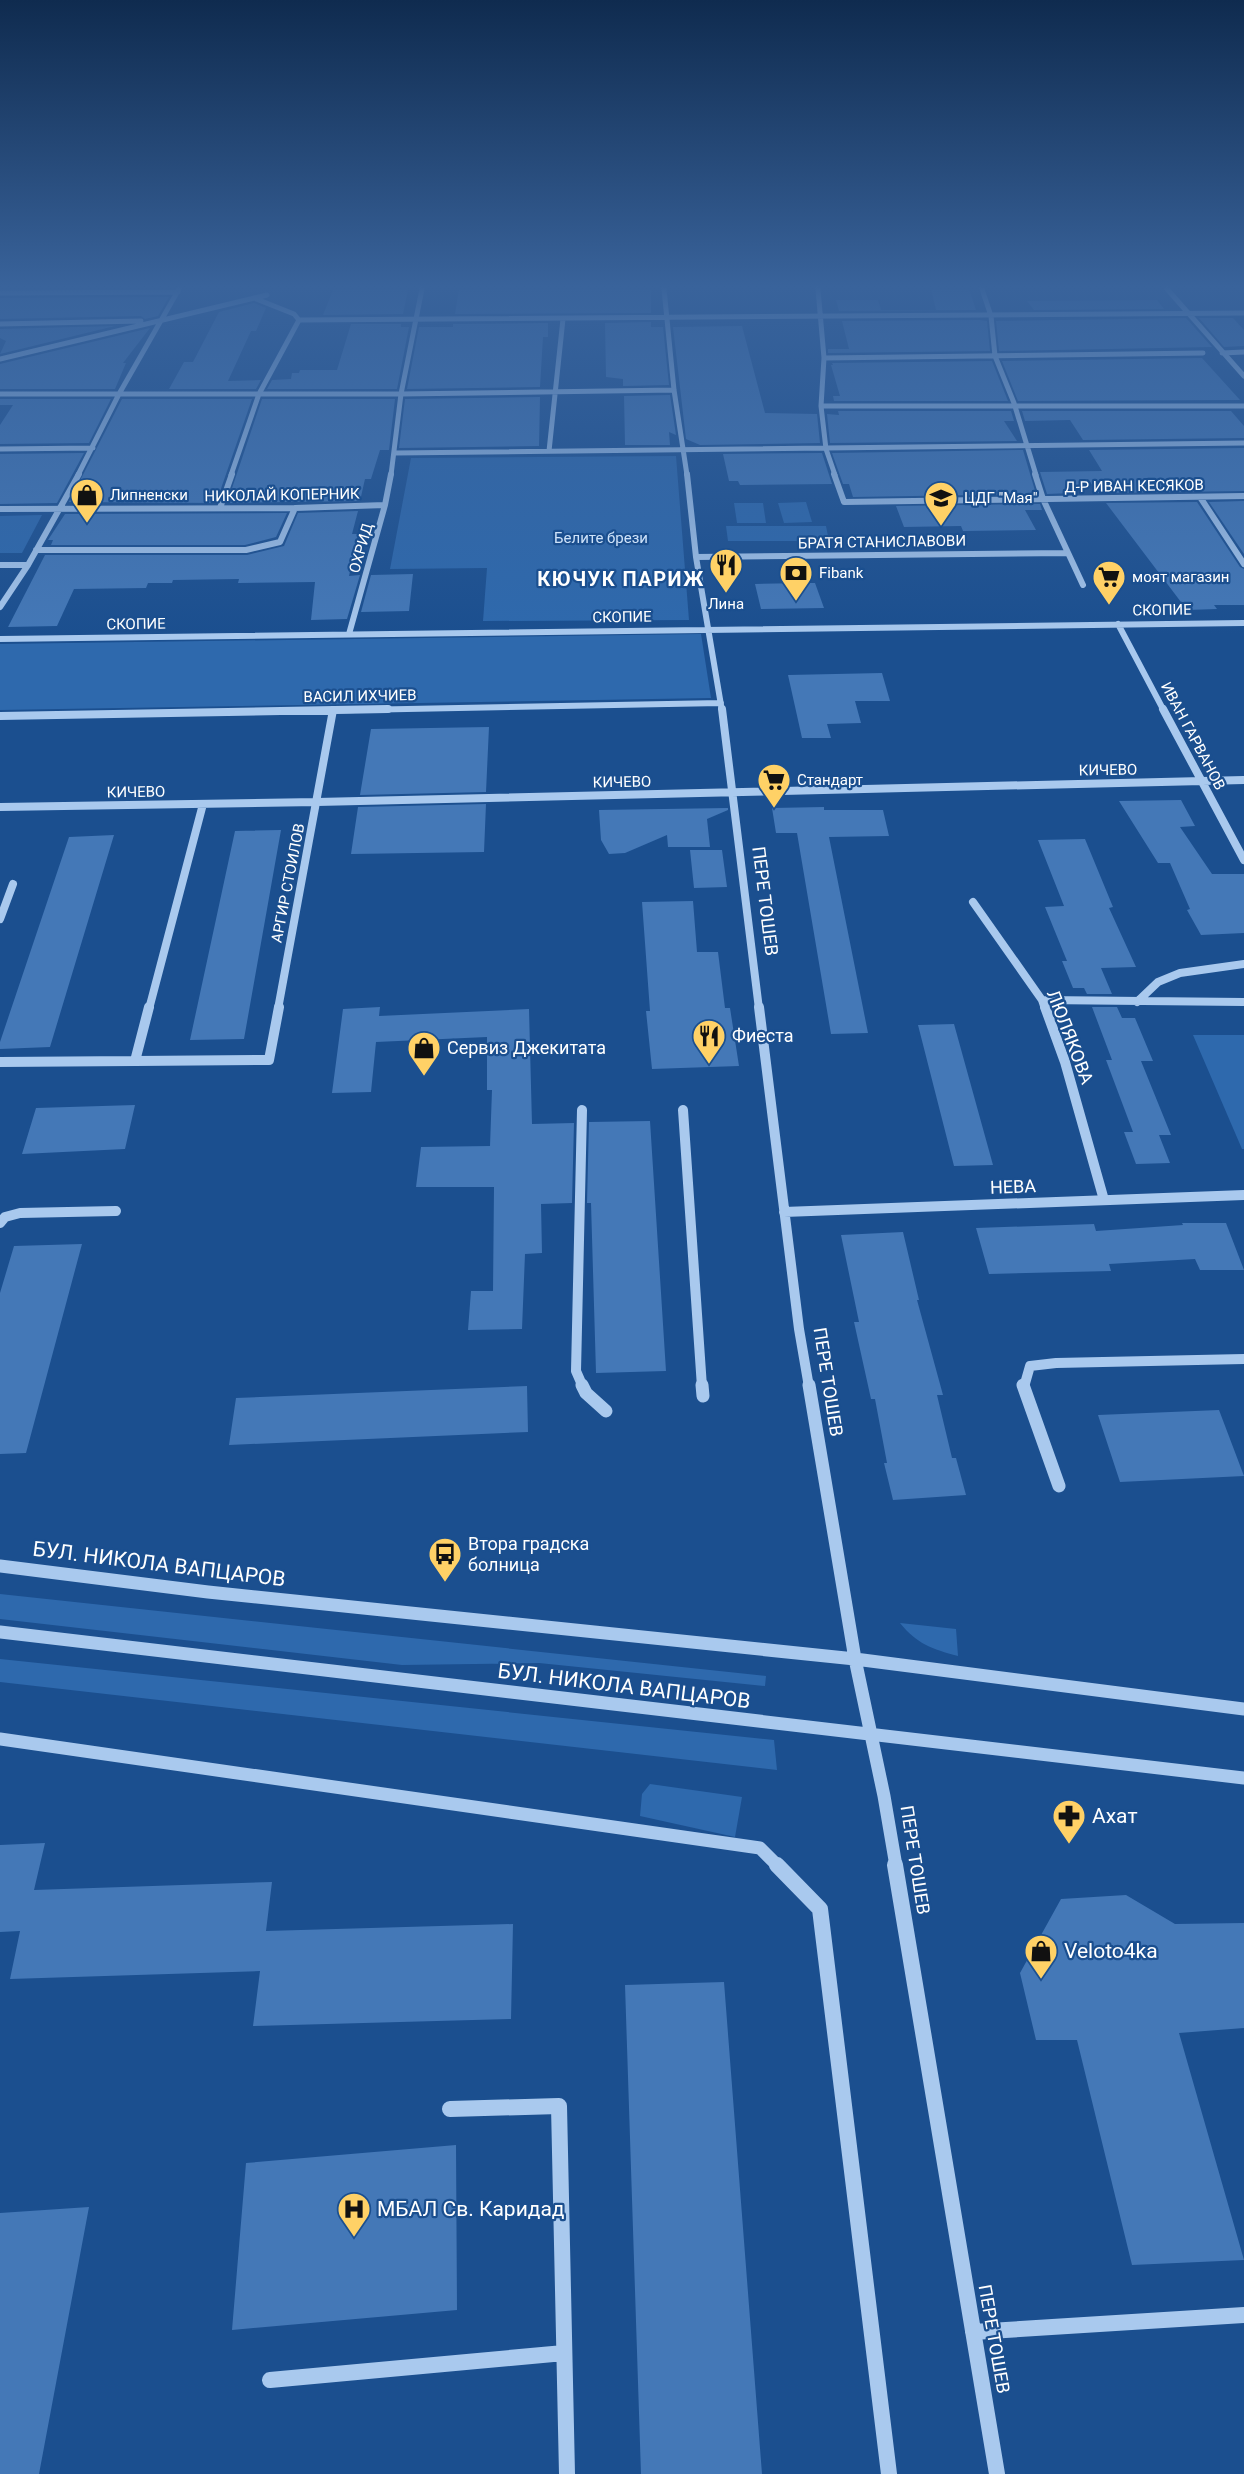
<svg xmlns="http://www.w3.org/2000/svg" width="1244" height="2474" font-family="Roboto,sans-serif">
<rect width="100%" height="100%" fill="#1b4f8f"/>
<path fill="#2e69ad" d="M676,456l13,164 -206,1 4,-53 -97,1 21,-111z
M806,502l6,20 -28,1 -6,-20z
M734,503h29l3,20h-29z
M42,515l-20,38h-22v-37z
M726,526h100l3,15h-101z
M701,634l10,64 -711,12v-66z
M1193,1035h51v114h-2z
M0,1594l766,82 -1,10 -226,-23 -137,2 -402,-46z
M900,1623l56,6 2,27c-26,-7 -41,-12 -58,-33z
M0,1659l774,81 3,30 -777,-88z
M650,1784l92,13 -7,40 -95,-21 2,-22z"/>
<path fill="#4478b7" d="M459,289h192v24l-196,1z
M931,289h38l7,21 -137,1 -3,-11h42l3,10h55z
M333,290h75l-5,24 -80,1z
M169,297l-11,19 -13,3 -4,-3 -141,3v-21z
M1157,300l7,9 -130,1 -7,-9z
M254,303l12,5 -10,23h-5l-23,50 33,-1 -5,9h-87l15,-27h9l26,-50z
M1186,318l26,29 -213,4 -3,-30z
M1199,318h34l11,12v16l-20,1z
M979,320l8,1 3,30 -162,2v-4h21l-7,-28z
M651,322v5h12l6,58 -46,1v-7l-17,-2 -1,-54z
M548,323v14h-5l-3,50 -133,2 12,-62h34v-3z
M351,324h50v3h8l-12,62h-130l5,-9 19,-1 1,-6h7l1,-3h37z
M115,326l-115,28 6,-13 -6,-3v-9z
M742,326l23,87 52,1 3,29 -120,2 -14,-6 -13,-112z
M150,328l-27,35h3l-11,26h-115v-25z
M1202,358l38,42 -222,1 -16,-40z
M992,361l16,40h-174l-1,-5h7l-9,-31h2l-1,-2z
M670,395l6,40 -7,-3 1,13h-45l-1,-49z
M540,397l-1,49 -140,2 6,-49z
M0,399h111l-22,44 -89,1v-19l13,-20h-13z
M122,399h130l-36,104 -147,-1z
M262,399h133l-6,51h-9l-9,29h-6l-5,22 -133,2z
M838,411h173l3,10h-10l13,20 -187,2 -3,-29 12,1z
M1022,411h209l13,15v12l-161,2 -13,-20 -45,1z
M1244,448v43l-146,2 -10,-14 -18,12 1,2 -24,1 -7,-22 62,-1 -13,-21z
M1023,450l13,44 -183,3 -4,-13h-6l-11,-31z
M84,453l-27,50 -57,1v-50z
M822,453l10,31 -92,1 -2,-4h-9l-6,-27z
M1244,501v53l-35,-52z
M1197,502l43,65 4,2v36h-30l3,4 -30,1 -81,-107z
M1040,504l2,6h-17l11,20 -73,1 -2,-5 -57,1 -8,-21z
M358,511l-6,23h6l-9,42 11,-1 -13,44 -36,1 4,-38 -77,1 1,-4 -66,1 -1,3h-24l-2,5 -72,1 -17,37 -49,1 37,-72h202l37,-9 14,-33z
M287,513l-11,24 -31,8h-194l2,-5h-5l17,-26z
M413,574l-4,37 -48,1 10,-37z
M805,583h10l9,25 -63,1 -6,-25z
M882,673l8,28h-35l6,22 -34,1 4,14h-29l-14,-63z
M489,727l-3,65 -126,3 11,-66z
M1181,800l14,26 -15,1 32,47h32v59l-43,2 -14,-25 3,-1 -20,-46h-12l-39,-62z
M486,804l-2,48 -133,2 7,-47z
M824,807v3h59l6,26 -60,1 39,196 -37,1 -34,-201h-21l-4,-25z
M728,808v2l-21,9 3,28h-42l-1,-12 -42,18 -16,1 -8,-14 -2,-30z
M281,830l-37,209 -54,1 45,-209z
M114,835l-64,212 -50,2v-7l69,-205z
M1085,839l28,68 -4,1 27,59 -35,1 11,26h-25l-3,-6h-11l-11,-27h5l-22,-54 19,-1 -26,-66z
M690,850h32l5,37 -33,1z
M693,901l4,51h21l7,56h5l9,58 -87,3 -6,-58h4l-8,-109z
M380,1007l-1,9 150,-7 3,115 42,-1 -2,80 -31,1 1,49 -17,1 -3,75 -54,1 3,-39h22l1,-104h-78l5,-40 69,-1 2,-56h-5v-53l-111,5 -5,50 -39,1 11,-84z
M1092,1007h25l5,11h13l18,43h-12l30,74h-12l11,28 -34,1 -12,-32h9l-27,-72h6z
M954,1024l39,141 -39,1 -36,-141z
M135,1105l-10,44 -103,5 14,-46z
M650,1121l16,250 -70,2 -5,-170h-4l2,-81z
M1182,1223h44l18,47h-44l-5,-11 -86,5 2,7 -122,3 -13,-46 118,-4 2,7 87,-6z
M903,1232l16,68h-2l26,95h-6l15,63h4l10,37 -73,5 -9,-37h3l-12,-64h-4l-17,-77h5l-18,-87z
M82,1244l-56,209 -26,1v-161l14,-47z
M527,1386l1,46 -299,13 7,-47z
M1219,1410l25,66 -124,6 -22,-67z
M45,1843l-11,47 238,-8 -6,49 247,-7 -2,95 -258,7 7,-55 -250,8 10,-48 -20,1v-87z
M1126,1895l49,29 69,-1v105l-65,5 65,227 -112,5 -55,-225h-41l-16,-67 41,-74z
M724,1982l38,492h-121l-16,-489z
M456,2145l1,165 -225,20 14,-167z
M89,2207l-50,267h-39v-261z"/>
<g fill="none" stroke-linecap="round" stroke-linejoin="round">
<path stroke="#a9c9ee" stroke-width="5" d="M664,289l10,101 13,85
M818,289l6,69 -3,48 5,43 9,26
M982,289l9,27 4,40 19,47 22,72
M1167,289l77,87
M0,293l178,-1
M299,320l945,-7
M0,324l141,-3
M1222,353l22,-1
M824,358l379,-5
M0,359l267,-64
M0,394h401l273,-4
M821,406h423
M0,449l93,-1
M549,451l14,-132
M395,453l849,-10
M78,475l41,-81 60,-105
M231,475l28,-81 40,-74 -5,-6 -40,-16
M391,475l10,-81 21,-105"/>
<path stroke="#a9c9ee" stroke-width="6" d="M687,474l9,83 26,154
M834,474l10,28 400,-6
M1035,474l8,25 40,86
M1200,497l44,67
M220,508l12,-34
M0,509l295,-1 90,-3
M36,550h210l34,-8 15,-34
M696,557l371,-4
M0,565h28
M0,607l28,-42 51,-91
M1118,624l46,87
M349,634l36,-129 6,-31
M0,639l1244,-16
M304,711l417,-8"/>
<path stroke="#a9c9ee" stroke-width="8" d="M722,709l37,300
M1163,709l81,151
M0,716l388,-7
M0,807l317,-5 927,-22
M973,902l69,98 3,9
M0,919l13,-35
M1042,1000l202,2
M1137,1002l21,-20 22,-9 64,-9
M149,1009l54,-205
M278,1009l55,-299"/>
<path stroke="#a9c9ee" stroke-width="10" d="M149,1007l-14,54 134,-1 10,-53
M759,1007l40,322 10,58
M1045,1007l20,55 39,138
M0,1062l135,-1
M582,1110l-6,261 7,16
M683,1110l19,277
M784,1212l460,-17
M0,1223l5,-6 15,-4 96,-2
M1024,1387l6,-21 26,-3 188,-4"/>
<path stroke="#a9c9ee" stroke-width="13" d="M582,1385l4,8 20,18
M702,1385l1,11
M809,1385l46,274 29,137 12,70
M1023,1385l36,101
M0,1566l208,26 647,67 389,50
M0,1632l1244,146
M0,1739l760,109 18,18"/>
<path stroke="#a9c9ee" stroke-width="16" d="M777,1865l43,44 69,565
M895,1865l102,609
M450,2109l109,-3 8,368
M973,2332l271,-17
M270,2380l294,-27"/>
</g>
<linearGradient id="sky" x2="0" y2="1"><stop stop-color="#0f2b4f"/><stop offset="0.45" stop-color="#39639b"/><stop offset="1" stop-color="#39639b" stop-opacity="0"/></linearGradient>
<rect width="1244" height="636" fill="url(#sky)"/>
<defs>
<g id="shop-pin" transform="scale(1.725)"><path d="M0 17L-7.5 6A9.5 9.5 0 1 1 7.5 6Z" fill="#ffd166" stroke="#1b4f8f"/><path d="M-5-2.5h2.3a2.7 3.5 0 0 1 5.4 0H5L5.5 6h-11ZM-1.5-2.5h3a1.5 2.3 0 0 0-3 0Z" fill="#111"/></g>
<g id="school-pin" transform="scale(1.725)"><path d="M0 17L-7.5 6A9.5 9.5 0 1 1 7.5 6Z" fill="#ffd166" stroke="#1b4f8f"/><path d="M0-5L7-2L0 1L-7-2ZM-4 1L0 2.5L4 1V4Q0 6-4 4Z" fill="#111"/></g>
<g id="restaurant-pin" transform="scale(1.725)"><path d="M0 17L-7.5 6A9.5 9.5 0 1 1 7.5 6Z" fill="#ffd166" stroke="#1b4f8f"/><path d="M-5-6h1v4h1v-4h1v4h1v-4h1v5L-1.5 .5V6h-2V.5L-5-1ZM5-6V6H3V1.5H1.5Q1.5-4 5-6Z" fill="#111"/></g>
<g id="bank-pin" transform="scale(1.725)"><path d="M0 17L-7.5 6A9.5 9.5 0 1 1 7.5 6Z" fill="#ffd166" stroke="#1b4f8f"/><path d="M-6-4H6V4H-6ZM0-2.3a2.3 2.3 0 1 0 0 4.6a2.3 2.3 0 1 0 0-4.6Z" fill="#111"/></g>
<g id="supermarket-pin" transform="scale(1.725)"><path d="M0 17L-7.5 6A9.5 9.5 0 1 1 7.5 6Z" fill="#ffd166" stroke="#1b4f8f"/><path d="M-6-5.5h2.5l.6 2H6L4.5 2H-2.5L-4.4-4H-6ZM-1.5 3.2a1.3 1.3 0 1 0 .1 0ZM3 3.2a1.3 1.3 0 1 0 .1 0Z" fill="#111"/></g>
<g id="bus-pin" transform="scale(1.725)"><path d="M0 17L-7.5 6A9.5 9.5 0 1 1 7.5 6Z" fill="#ffd166" stroke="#1b4f8f"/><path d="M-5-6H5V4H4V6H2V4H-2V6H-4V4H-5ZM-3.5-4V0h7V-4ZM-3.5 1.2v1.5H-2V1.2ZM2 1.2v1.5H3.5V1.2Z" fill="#111"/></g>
<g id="pharmacy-pin" transform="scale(1.725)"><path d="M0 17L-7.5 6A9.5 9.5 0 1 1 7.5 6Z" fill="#ffd166" stroke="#1b4f8f"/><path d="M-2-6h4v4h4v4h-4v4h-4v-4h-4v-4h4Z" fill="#111"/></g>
<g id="hospital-pin" transform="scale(1.725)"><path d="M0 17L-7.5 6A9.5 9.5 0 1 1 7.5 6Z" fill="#ffd166" stroke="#1b4f8f"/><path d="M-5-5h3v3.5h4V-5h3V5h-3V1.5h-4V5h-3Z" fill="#111"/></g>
</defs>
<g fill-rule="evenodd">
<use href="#shop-pin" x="87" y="495"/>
<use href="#school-pin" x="941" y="498"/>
<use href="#restaurant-pin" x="726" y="565"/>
<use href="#bank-pin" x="796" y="573"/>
<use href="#supermarket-pin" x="1109" y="577"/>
<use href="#supermarket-pin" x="774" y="780"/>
<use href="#restaurant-pin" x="709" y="1036"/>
<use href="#shop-pin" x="424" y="1048"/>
<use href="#bus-pin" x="445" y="1554"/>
<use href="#pharmacy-pin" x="1069" y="1816"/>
<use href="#shop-pin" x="1041" y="1951"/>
<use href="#hospital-pin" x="354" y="2209"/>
</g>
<g text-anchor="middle" stroke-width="4.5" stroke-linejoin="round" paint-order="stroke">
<g font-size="15" fill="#fff" stroke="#1b4f8f">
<text transform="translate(1134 486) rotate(-1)" y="5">Д-Р ИВАН КЕСЯКОВ</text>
<text transform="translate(282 495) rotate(-1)" y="5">НИКОЛАЙ КОПЕРНИК</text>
<text transform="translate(882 542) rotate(-1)" y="5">БРАТЯ СТАНИСЛАВОВИ</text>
<text transform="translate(361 548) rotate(-74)" y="5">ОХРИД</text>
<text transform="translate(1162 610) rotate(-1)" y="5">СКОПИЕ</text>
<text transform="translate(622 617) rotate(-1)" y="5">СКОПИЕ</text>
<text transform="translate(136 624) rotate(-1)" y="5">СКОПИЕ</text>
<text transform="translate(360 696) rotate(-1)" y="5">ВАСИЛ ИХЧИЕВ</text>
<text transform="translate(1193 736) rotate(62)" y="5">ИВАН ГАРВАНОВ</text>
<text transform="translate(1108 770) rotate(-1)" y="5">КИЧЕВО</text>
<text transform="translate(622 782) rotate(-1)" y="5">КИЧЕВО</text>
<text transform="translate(136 792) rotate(-1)" y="5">КИЧЕВО</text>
<text transform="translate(288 883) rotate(-79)" y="5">АРГИР СТОИЛОВ</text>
</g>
<g font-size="15" fill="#fff" stroke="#1b4f8f" text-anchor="start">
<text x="110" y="500">Липненски</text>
<text x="964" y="503">ЦДГ "Мая"</text>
<text x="819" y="578">Fibank</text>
<text x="1132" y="582">моят магазин</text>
<text x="726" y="609" text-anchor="middle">Лина</text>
<text x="797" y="785">Стандарт</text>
</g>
<g font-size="15" fill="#cfe3fa" stroke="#1b4f8f">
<text x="601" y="543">Белите брези</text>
</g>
<g font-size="18" fill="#fff" stroke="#1b4f8f">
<text transform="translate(765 901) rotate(83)" y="6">ПЕРЕ ТОШЕВ</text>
<text transform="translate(1070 1037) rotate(69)" y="6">ЛЮЛЯКОВА</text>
<text transform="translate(1013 1187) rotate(-2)" y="6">НЕВА</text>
<text transform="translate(828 1382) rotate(81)" y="6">ПЕРЕ ТОШЕВ</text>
<text transform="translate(915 1860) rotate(81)" y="6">ПЕРЕ ТОШЕВ</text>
<text transform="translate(994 2339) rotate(80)" y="6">ПЕРЕ ТОШЕВ</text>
</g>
<g font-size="18" fill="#fff" stroke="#1b4f8f" text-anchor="start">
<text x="732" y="1042">Фиеста</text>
<text x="447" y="1054">Сервиз Джекитата</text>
<text x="468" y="1550">Втора градска<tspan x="468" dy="21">болница</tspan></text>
</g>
<g font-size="20" font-weight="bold" letter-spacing="1.5" fill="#fff" stroke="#1b4f8f">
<text x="621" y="586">КЮЧУК ПАРИЖ</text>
</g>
<g font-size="21" fill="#fff" stroke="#1b4f8f">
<text transform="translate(159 1564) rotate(7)" y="7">БУЛ. НИКОЛА ВАПЦАРОВ</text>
<text transform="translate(624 1686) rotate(7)" y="7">БУЛ. НИКОЛА ВАПЦАРОВ</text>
</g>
<g font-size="21" fill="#fff" stroke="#1b4f8f" text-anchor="start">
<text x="1092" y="1823">Ахат</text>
<text x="1064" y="1958">Veloto4ka</text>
<text x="377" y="2216">МБАЛ Св. Каридад</text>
</g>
</g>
</svg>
